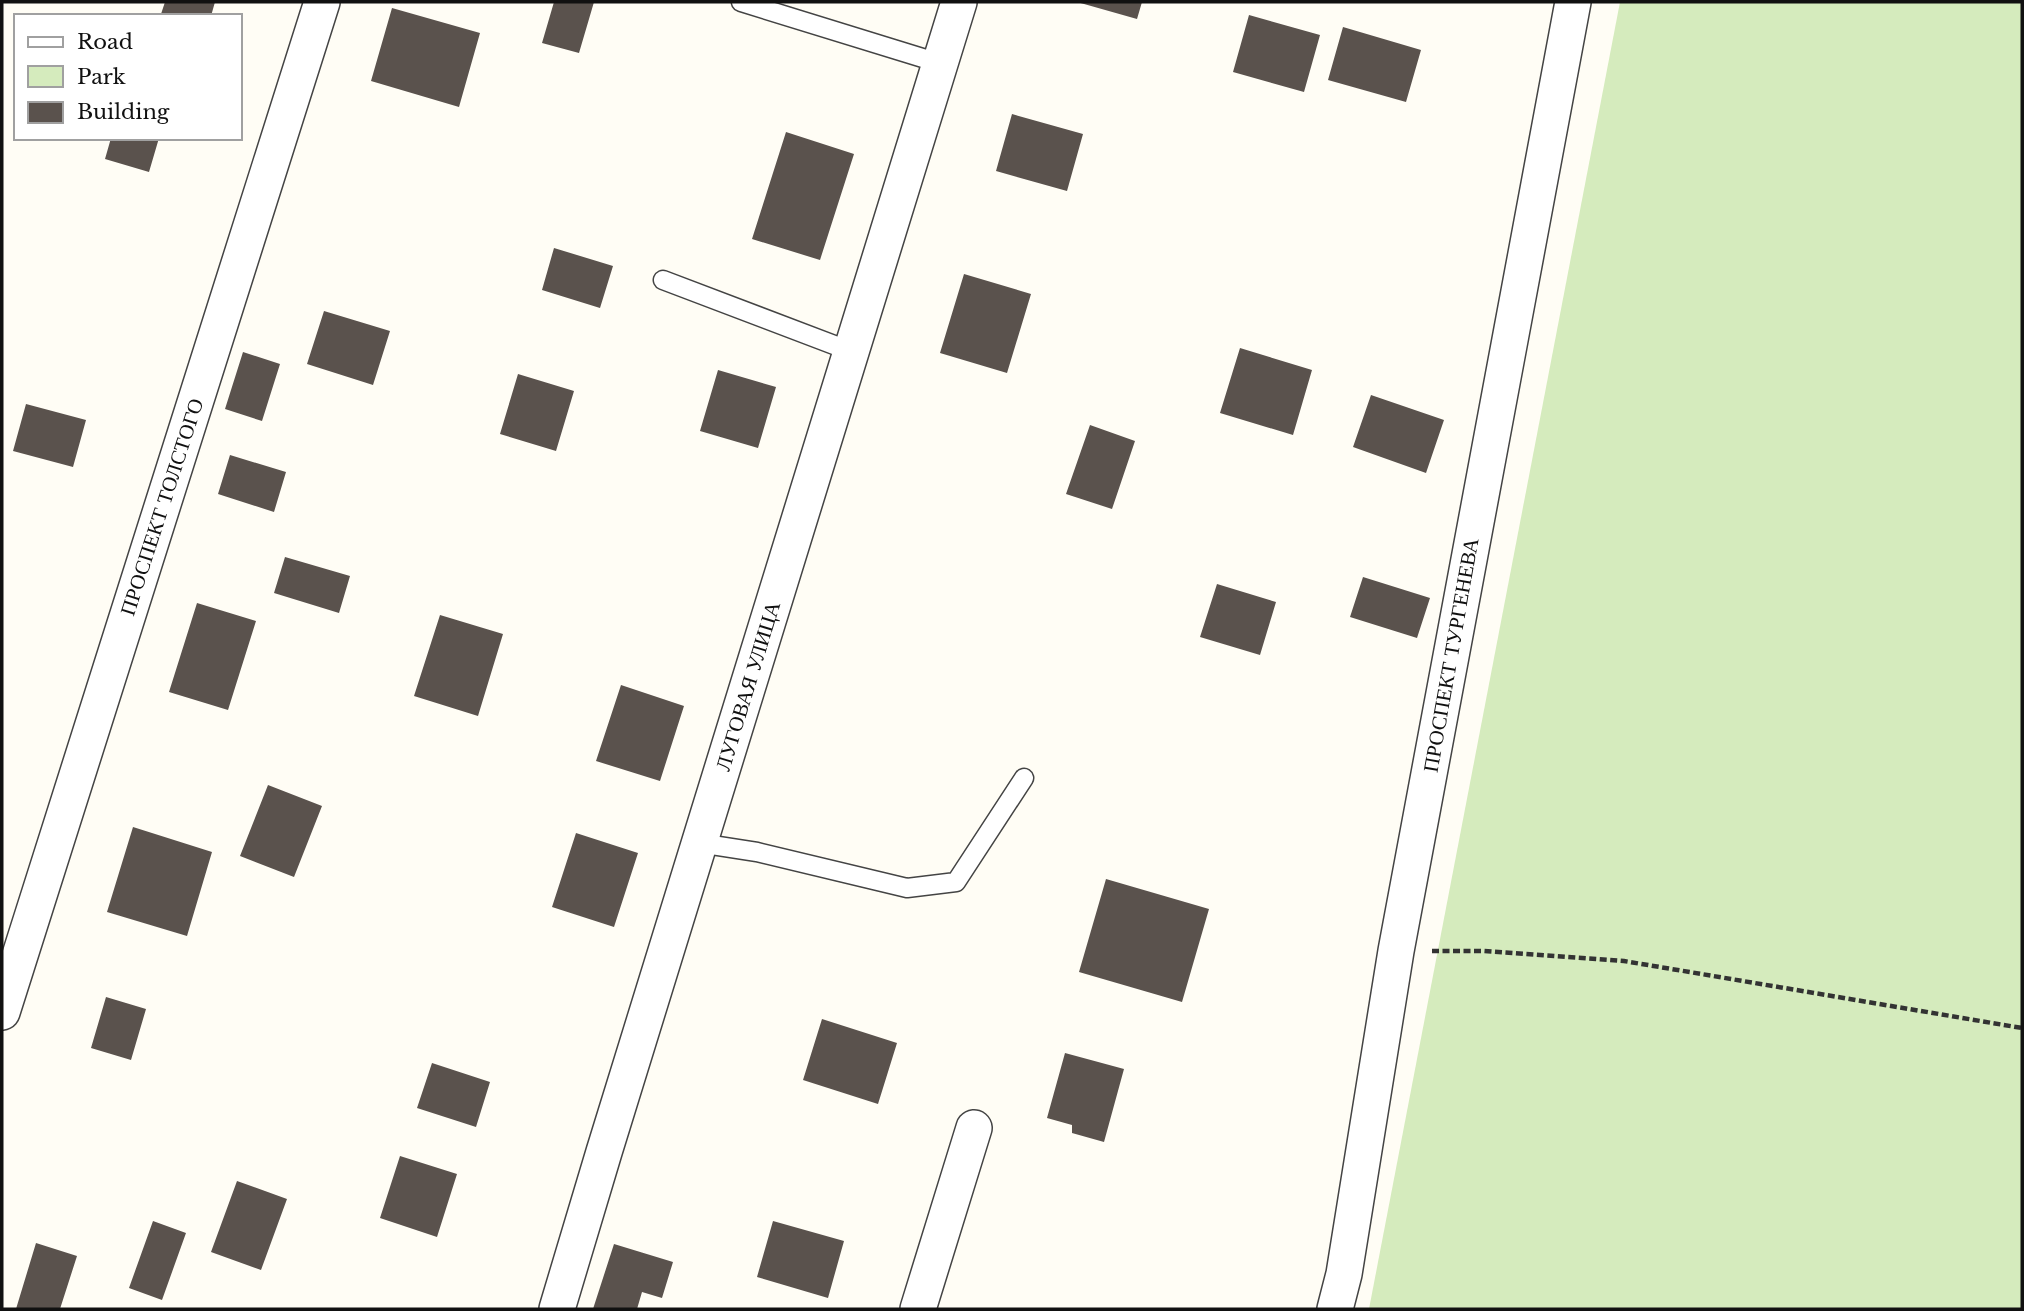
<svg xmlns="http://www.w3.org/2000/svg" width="2024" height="1311" font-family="'Libre Baskerville',serif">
<rect width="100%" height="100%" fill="#fffdf5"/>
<path fill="#d5ebbd" d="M1620,2h402v1307h-653z"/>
<path fill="#5a524d" d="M165,2h50l-4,14h-45l-5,-2z
M554,2h40l-15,51 -37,-10z
M1077,2h65l-5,17z
M392,8l88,25 -21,74 -88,-26z
M1249,15l71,20 -16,57 -71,-20z
M1343,27l78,23 -15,52 -78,-22z
M1012,114l71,20 -16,57 -71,-20z
M786,132l68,22 -34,106 -68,-21z
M111,138h48l-10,34 -44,-13z
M554,248l59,18 -13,42 -58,-18z
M964,274l67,20 -24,79 -67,-20z
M324,311l66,20 -17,54 -66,-21z
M1240,348l72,22 -19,65 -73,-22z
M243,352l37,12 -18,57 -37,-12z
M718,370l58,17 -18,61 -58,-17z
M518,374l56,17 -18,60 -56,-17z
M1371,395l73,25 -18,53 -73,-26z
M26,404l60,16 -13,47 -60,-16z
M1090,425l45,16 -23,68 -46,-15z
M230,455l56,17 -12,40 -56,-18z
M285,557l65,19 -11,37 -65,-20z
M1363,577l67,21 -13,40 -67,-21z
M1217,584l59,18 -16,53 -60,-18z
M197,603l59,18 -28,89 -59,-18z
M440,615l63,19 -25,82 -64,-20z
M621,685l63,21 -24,75 -64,-20z
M268,785l54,21 -28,71 -54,-21z
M133,827l79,25 -25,84 -80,-24z
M576,833l62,20 -24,74 -62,-20z
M1106,879l103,30 -27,93 -103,-30z
M106,997l40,12 -15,51 -40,-12z
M822,1019l75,24 -19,61 -75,-24z
M1065,1053l59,16 -20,73 -32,-9v-8l-25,-7z
M432,1063l58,19 -14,45 -59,-19z
M400,1156l57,18 -20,63 -57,-19z
M237,1181l50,18 -26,71 -50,-18z
M153,1221l33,12 -24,67 -33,-12z
M773,1221l71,20 -16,57 -71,-21z
M36,1243l41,13 -17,53h-44z
M614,1244l59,18 -11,36 -20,-6 -5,17h-44z"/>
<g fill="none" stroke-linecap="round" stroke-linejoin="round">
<g stroke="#444" stroke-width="21">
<path id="lane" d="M741,2l198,61
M663,280l187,71
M699,843l58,9 150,36 49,-6 68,-104"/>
</g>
<g stroke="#444" stroke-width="38">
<path id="street" d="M2,1012l320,-1010
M557,1309l47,-157 355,-1150
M918,1309l56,-181
M1335,1309l9,-35 52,-323 177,-949"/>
</g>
<path stroke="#333" stroke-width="4.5" stroke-dasharray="7 3.5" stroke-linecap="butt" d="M1432,951h51l141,10 398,67"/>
<use href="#lane" stroke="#fff" stroke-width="18"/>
<use href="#street" stroke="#fff" stroke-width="35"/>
</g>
<g text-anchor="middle" stroke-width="7" stroke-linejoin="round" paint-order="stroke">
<g font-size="21" fill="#111" stroke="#fff">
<text transform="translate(162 507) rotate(-72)" y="7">ПРОСПЕКТ ТОЛСТОГО</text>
<text transform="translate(1451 655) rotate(-80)" y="7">ПРОСПЕКТ ТУРГЕНЕВА</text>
<text transform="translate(748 686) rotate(-73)" y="7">ЛУГОВАЯ УЛИЦА</text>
</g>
</g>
<rect width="2024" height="1311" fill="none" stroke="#111111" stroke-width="7"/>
<rect x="14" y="14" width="228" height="126" fill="#ffffff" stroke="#a0a0a0" stroke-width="2"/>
<rect x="28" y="37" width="35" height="10" fill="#ffffff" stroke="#a0a0a0" stroke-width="2"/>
<text x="77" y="49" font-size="21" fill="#111111">Road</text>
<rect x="28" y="66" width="35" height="21" fill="#d5ebbd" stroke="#a0a0a0" stroke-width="2"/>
<text x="77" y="84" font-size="21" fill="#111111">Park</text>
<rect x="28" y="102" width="35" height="21" fill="#5a524d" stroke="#a0a0a0" stroke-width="2"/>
<text x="77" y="119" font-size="21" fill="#111111">Building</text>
</svg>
